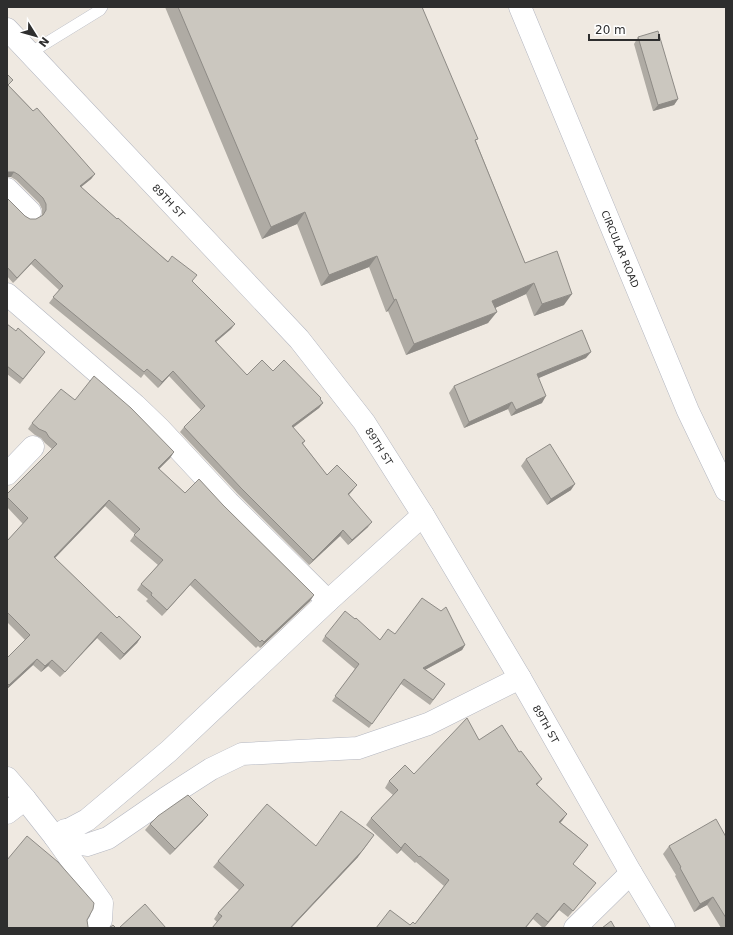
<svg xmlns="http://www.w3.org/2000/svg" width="733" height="935" font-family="'DejaVu Sans',sans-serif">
<rect width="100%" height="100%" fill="#efe9e1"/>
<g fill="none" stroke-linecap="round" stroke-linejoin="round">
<g stroke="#b4b7c1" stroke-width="12">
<path id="service" d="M30,53l70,-43 2,-3"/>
</g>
<g stroke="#b4b7c1" stroke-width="23">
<g id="minor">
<path id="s1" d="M7,29l292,310 65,83 59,93 97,163 111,195 33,55"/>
<path d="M7,189l23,23"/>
<path d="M7,294l128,111 25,24 68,73 100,99"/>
<path d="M7,474l26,-27"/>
<path d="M7,778l18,21"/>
<path d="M7,813l18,-14 30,38 47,66 -1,17 -6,8"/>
<path d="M65,830l6,10 4,3 12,2 21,-7 58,-40 45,-29 31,-15 116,-6 70,-24 92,-46"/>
<path d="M55,837l32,-17 82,-69 159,-150 95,-86"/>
<path d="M575,928l56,-55"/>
</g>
</g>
<g stroke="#b4b7c1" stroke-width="23">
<g id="secondary">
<path id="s2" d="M520,7l168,404 38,79"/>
</g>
</g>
<use href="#service" stroke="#fff" stroke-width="11"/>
<use href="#minor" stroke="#fff" stroke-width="22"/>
<use href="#secondary" stroke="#fff" stroke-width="22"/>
</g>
<path fill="#afaba4" d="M165,7h257l103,256 39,42 -30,11 -8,-22 -31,14 -7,15 -82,32 -18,-44 -2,1 -17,-45 -48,19 -24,-62 -35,15z
M638,37l40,62 -4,6 -21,6 -19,-67z
M9,86l86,88 -4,5 -10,8 36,32 75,62 43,43 -4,5 -15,13 31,33 26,-4 48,27 -1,1 3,4 -4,5 -26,20 12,13 -2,3 24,31 26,15 -4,5 19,32 -20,18 -8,-9 -31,29 -72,-72 -57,-61 4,-5 17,-17 -32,-34 -11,12 -14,-14 -3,4 -92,-75 10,-13 -28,-26 -18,19 -6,-7v-78l18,18 5,3h6l6,-3v-7l-3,-6 -23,-23 -5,-3h-4z
M7,324l34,33 -21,27 -13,-10z
M586,358l-48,20 4,25 -31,13 -3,-7 -44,19 -15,-35 5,-7z
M75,400l99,52 -4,6 -11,11 26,24 38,12 91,90 -4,6 -50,47 -2,-2 -2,2 -66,-63 -28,31 -16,-15 2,-2 -11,-9 4,-6 17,-19 -28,-24 5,-7 -30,-28 -50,52 62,60 24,19 -4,6 -17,17 -23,-22 -37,39 -12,-11 -7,6 -8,-7 -26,24v-31l18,-18 -18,-18v-81l16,-17 -16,-17v-13l45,-45 -7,-6 -4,-5 -6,-3 -7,-6 4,-6z
M526,459l45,31 -24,15 -26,-39z
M395,634l70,11 -3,5 -37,20 20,14 -15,21 -29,-21 -32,44 -37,-27 23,-32 -33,-28 3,-5 55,4z
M479,740l58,45 30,29 -7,8 28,23 -15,19 23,19 -28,34 -9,-7 -15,18h-1l-10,-9 -7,9h-150l34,-3 5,-1 29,-38 -28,-24 -1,1 -14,-13 -4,4 -31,-29 5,-7 22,-23 -8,-7 4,-7 25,-7z
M203,821l-33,34 -25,-25 5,-6z
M726,837v91h-5l-14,-23 -13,7 -19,-36 1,-1 -13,-21 6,-8z
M316,846l42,11 -67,71h-79l5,-6 -3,-3 4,-6 21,-23 -26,-23 5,-6z"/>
<path fill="#8e8b86" d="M678,99l-4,6 -21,6 5,-6z
M7,172h7l-3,5h-4z
M95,174l-4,5 -15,12 4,-5z
M305,212l-8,12 -35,15 9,-12z
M377,256l-8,11 -48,19 8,-11z
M35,259l-4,5 -18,19 4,-5z
M534,283l-8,11 -42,19 8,-12z
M572,294l-8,11 -30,11 8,-12z
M396,299l-8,12 -2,1 8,-12z
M497,312l-9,11 -82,32 8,-11z
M235,324l-4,5 -20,17 4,-5z
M591,352l-5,6 -54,23 5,-7z
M173,371l-4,5 -11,12 4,-6z
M546,396l-4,7 -31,13 5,-6z
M512,402l-4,7 -44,19 5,-6z
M323,403l-4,5 -31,23 4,-5z
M174,452l-4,6 -16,16 4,-6z
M575,484l-4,6 -24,15 4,-6z
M357,485l-4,5 -9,9 4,-5z
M109,500l-4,6 -55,57 4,-6z
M372,522l-4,5 -20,18 4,-5z
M343,530l-3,6 -31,29 4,-5z
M195,579l-5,6 -28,31 5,-6z
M314,595l-4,6 -50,47 4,-6z
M101,632l-4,6 -37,39 5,-5z
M141,637l-4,6 -17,17 4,-6z
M465,645l-3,5 -43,23 4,-5z
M37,659l-4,6 -26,24 2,-4z
M52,660l-4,6 -7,6 4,-6z
M542,779l-5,6 -1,-1z
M567,814l-5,7 -7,7 4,-6z
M208,815l-5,6 -33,34 5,-6z
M374,835l-16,22 -67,71h-1z
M405,843l-4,7 -4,4 4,-6z
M713,897l-6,8 -13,7 6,-8z
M564,903l-5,7 -15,18 4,-6z"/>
<path fill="#cbc7bf" stroke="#8e8b86" d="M178,7h244l56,132 -3,1 50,123 32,-12 15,43 -30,10 -8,-21 -42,18 5,11 -83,32 -18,-45 -2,1 -17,-44 -48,19 -24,-63 -34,15z
M658,31l20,68 -20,6 -20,-68z
M7,74l6,6 -5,5 25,26 4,-3 58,66 -15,12 37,33 1,-1 50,44 4,-6 25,19 -5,6 43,43 -20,17 32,34 15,-15 11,11 11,-11 37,38 -1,1 3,4 -31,23 13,15 -3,2 25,32 10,-10 20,20 -9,9 24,28 -20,18 -9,-10 -30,30 -72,-72 -57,-61 21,-21 -32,-35 -11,11 -15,-13 -3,3 -91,-75 10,-11 -28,-27 -18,19 -10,-11v-69l18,18 5,3h6l7,-4 3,-5v-6l-3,-6 -24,-23 -5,-3h-7z
M7,324l9,7 2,-3 27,24 -22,27 -16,-13z
M582,330l9,22 -54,22 9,22 -30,14 -4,-8 -43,20 -15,-36z
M94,376l37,32 43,44 -16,16 27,25 14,-14 24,26 91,90 -50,47 -2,-2 -2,2 -65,-63 -28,31 -16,-15 1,-2 -11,-9 22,-24 -29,-25 6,-6 -31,-29 -55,57 63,61 2,-2 22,21 -17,17 -23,-22 -36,40 -13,-12 -7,6 -8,-7 -28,26 -1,-1 -1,1v-27l23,-23 -23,-23v-71l21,-23 -21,-21v-3l50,-50 -8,-7 -3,-5 -7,-3 -7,-6 29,-34 14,11z
M550,444l25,40 -24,15 -25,-40z
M422,598l19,13 5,-4 19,38 -42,23 22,16 -12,16 -29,-21 -32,45 -37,-28 24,-32 -34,-28 20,-25 10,8 1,-1 24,22 8,-11 7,5z
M467,718l12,22 23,-15 17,27 2,-1 21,28 -6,5 31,30 -8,8 29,23 -15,19 23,19 -23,28 -9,-8 -16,19 -11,-9 -12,15h-149l14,-18 20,15 3,-3 2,2 34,-44 -29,-24 -1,1 -14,-14 -4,5 -30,-30 27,-28 -9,-9 16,-16 9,9z
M188,795l20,20 -33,34 -25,-25 8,-8z
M267,804l49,42 25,-35 33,24 -12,16 -72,77h-78l10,-12 -4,-3 26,-28 -26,-24z
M716,819l10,18v81l-13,-21 -13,7 -20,-36 1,-1 -12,-21z
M27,836l31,26 36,41 -1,6 -6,11 1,7 1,1h-82v-68z
M145,904l21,24h-47z
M611,921l4,7h-13z
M113,925l3,3h-7z"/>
<g text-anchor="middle" stroke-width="3.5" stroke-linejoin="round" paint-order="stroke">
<g font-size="10" fill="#2e2e2e" stroke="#fff">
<text dy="4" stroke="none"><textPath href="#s1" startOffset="236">89TH ST</textPath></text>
<text dy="4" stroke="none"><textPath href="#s2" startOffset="262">CIRCULAR ROAD</textPath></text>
<text dy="4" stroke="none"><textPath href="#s1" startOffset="560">89TH ST</textPath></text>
<text dy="4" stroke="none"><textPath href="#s1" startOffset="884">89TH ST</textPath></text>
</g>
</g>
<rect width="733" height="935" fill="none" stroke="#2e2e2e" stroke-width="16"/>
<g transform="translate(36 36) rotate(127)" stroke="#ffffff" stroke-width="3" paint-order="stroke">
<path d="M0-3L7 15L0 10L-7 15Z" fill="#2e2e2e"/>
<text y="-6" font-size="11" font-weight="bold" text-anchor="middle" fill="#2e2e2e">N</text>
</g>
<path d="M589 34v6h70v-6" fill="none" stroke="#2e2e2e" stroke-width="2"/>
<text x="595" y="34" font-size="12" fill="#2e2e2e" stroke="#ffffff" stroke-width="3" paint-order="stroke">20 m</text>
</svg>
